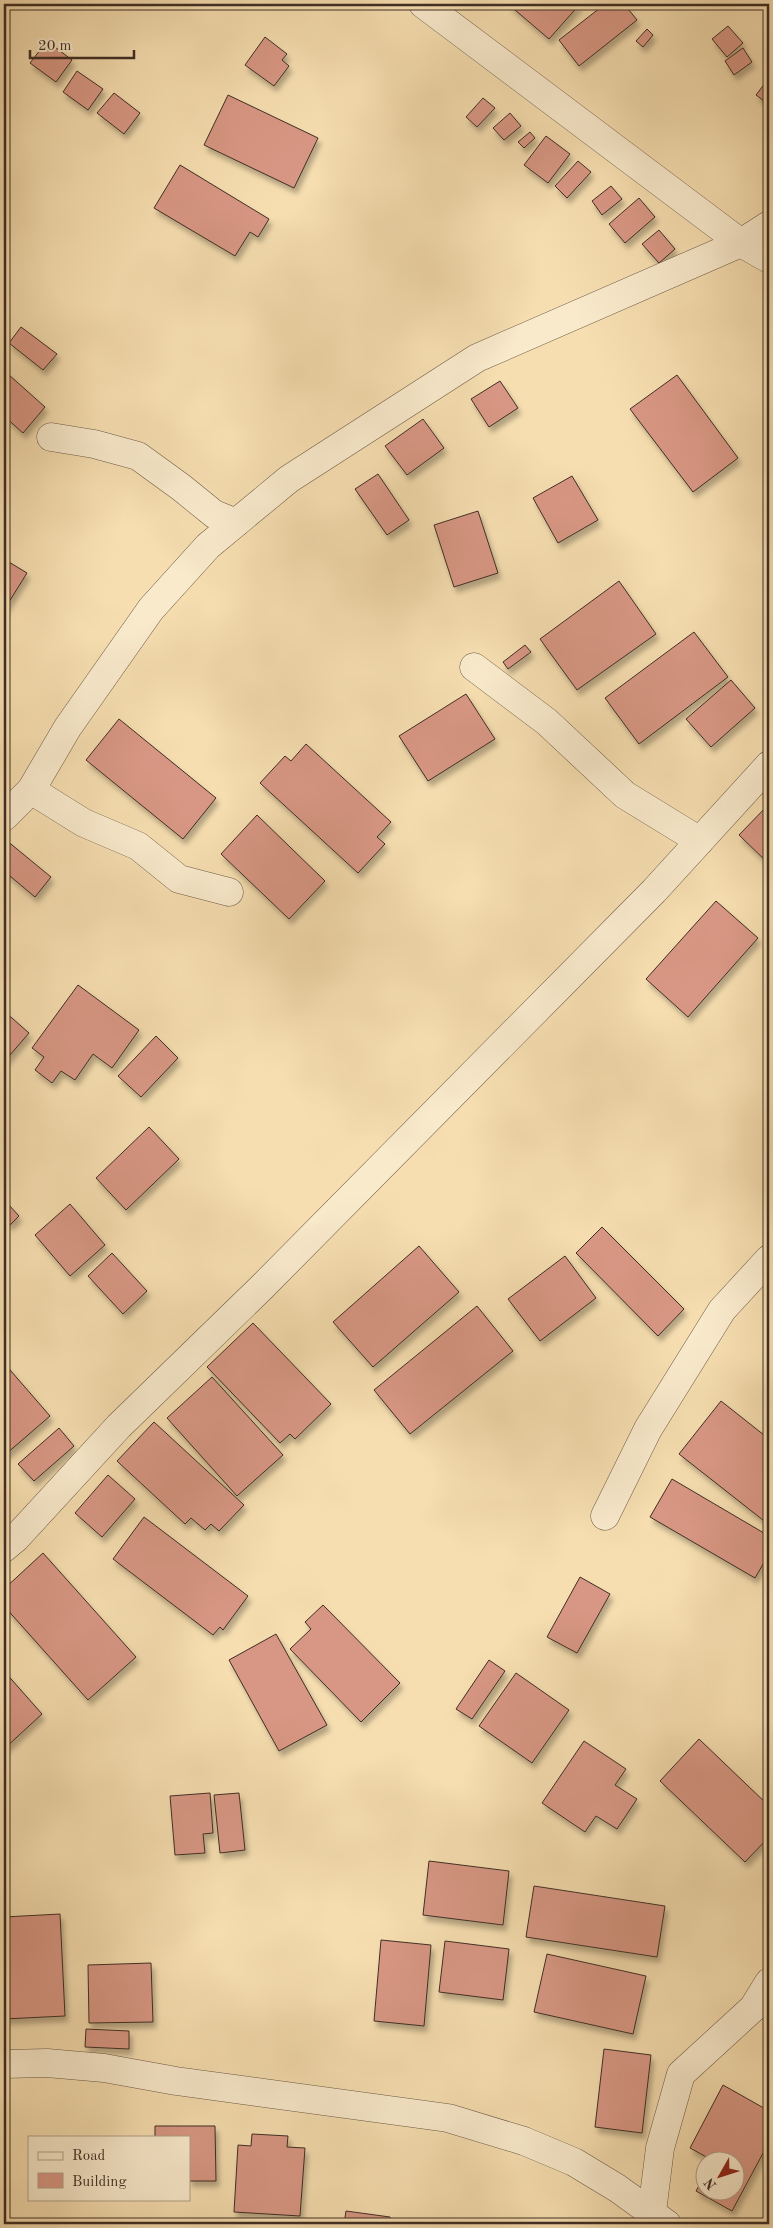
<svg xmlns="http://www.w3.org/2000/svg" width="773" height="2228" font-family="'Old Standard TT',serif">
<defs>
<filter id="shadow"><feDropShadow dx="3" dy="5.5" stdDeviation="2.5" flood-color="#0004"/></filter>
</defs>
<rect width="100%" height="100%" fill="#f6deb0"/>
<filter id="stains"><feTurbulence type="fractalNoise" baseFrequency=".004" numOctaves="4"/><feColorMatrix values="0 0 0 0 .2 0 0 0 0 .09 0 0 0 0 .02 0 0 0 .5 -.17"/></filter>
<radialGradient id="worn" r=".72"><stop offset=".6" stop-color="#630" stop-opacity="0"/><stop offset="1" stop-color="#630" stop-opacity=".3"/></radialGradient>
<path fill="#d89784" stroke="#3f2e24" filter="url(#shadow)" d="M508,4h72l-31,35z
M605,4h19l13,16 -58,46 -20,-26z
M728,26l15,17 -16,14 -15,-18z
M647,29l6,6 -10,12 -7,-6z
M265,37l22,17 -5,6 7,6 -15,20 -29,-21z
M47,41l25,19 -16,22 -26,-19z
M743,48l9,14 -18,13 -9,-14z
M77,71l26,18 -15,21 -25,-18z
M766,82l3,2 -1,20 -12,-9z
M114,93l26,20 -16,21 -27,-21z
M228,95l90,43 -24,50 -90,-43z
M483,98l12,10 -18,19 -11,-10z
M510,113l11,13 -17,14 -11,-12z
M530,132l5,6 -11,10 -6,-6z
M546,136l24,18 -22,29 -24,-18z
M578,161l13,11 -24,26 -12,-12z
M180,165l89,54 -11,18 -8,-5 -15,24 -81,-48z
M611,186l11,13 -20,16 -10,-14z
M639,198l16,19 -30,26 -16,-19z
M659,230l16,19 -16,14 -17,-19z
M21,327l36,27 -14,16 -34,-27z
M8,374l37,33 -22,26 -19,-17v-37z
M677,375l61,83 -45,34 -63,-83z
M500,381l18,27 -29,19 -18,-28z
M423,419l21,29 -37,27 -22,-29z
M378,474l31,46 -22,15 -32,-46z
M572,476l26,44 -40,23 -25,-45z
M478,511l20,62 -44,14 -20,-62z
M4,559l23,14 -23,37z
M619,581l37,53 -79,56 -37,-51z
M694,632l34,45 -89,67 -34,-46z
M525,645l6,7 -23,17 -5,-7z
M731,680l24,28 -44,39 -25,-28z
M466,694l29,45 -67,42 -29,-45z
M119,719l97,79 -33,41 -97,-79z
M306,744l85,78 -14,15 8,7 -27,29 -98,-90 25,-27 6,5z
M769,804v60l-30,-29z
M257,815l68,66 -36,38 -68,-65z
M6,840l45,37 -16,20 -31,-26v-28z
M716,901l42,37 -70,79 -42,-38z
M78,985l61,45 -27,38 -19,-14 -18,26 -14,-9 -9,12 -17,-13 9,-13 -12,-9z
M4,1011l25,22 -25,29z
M156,1036l22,22 -37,39 -23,-21z
M149,1127l30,32 -53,51 -30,-32z
M8,1204l11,12 -9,9 -6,-5v-11z
M70,1204l35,41 -35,31 -35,-41z
M602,1227l82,82 -26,27 -82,-83z
M419,1246l40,46 -86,75 -40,-45z
M112,1253l35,38 -24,23 -35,-38z
M565,1256l31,42 -56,43 -32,-42z
M477,1306l36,45 -103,83 -36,-44z
M253,1323l78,81 -36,35 -5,-5 -10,9 -73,-76z
M4,1363l46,53 -44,38 -2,-3z
M212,1377l71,78 -46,41 -70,-78z
M721,1401l48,38 -1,85 -89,-70z
M154,1422l90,83 -25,26 -8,-7 -6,6 -14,-12 -6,6 -68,-63z
M59,1428l15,18 -40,35 -16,-17z
M108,1475l27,24 -33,38 -27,-24z
M672,1479l97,57v18l-14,24 -105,-61z
M144,1517l104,79 -25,34 -3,-3 -7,8 -100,-76z
M43,1553l93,104 -48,43 -84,-94v-17z
M580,1577l30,17 -33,59 -30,-16z
M323,1605l77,78 -39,39 -71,-73 21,-20 -6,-7z
M276,1634l51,91 -48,26 -50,-91z
M489,1660l16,11 -33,48 -16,-10z
M4,1671l38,43 -38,35z
M516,1673l53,37 -37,53 -53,-37z
M699,1739l70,67v31l-24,25 -85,-81z
M584,1741l42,28 -11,16 22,14 -20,30 -21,-13 -11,16 -43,-29z
M210,1793l3,40 -10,1 2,19 -30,2 -5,-59z
M239,1793l6,57 -25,3 -6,-58z
M429,1861l80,10 -6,54 -80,-10z
M534,1886l131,20 -8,51 -131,-20z
M60,1914l5,102 -61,3v-102z
M381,1940l50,5 -7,81 -50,-5z
M445,1941l64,8 -6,51 -64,-8z
M547,1954l99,22 -13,58 -99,-22z
M151,1963l2,59 -64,1 -1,-58z
M86,2029l43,2v18l-44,-2z
M604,2049l47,6 -9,78 -47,-6z
M723,2085l46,26v31l-37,69 -36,-20 10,-18v17h30v-30h-24l-22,-12z
M155,2126h60l1,55h-27v-44h-34z
M252,2134l36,2 -1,11 18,1 -5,68 -66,-4 4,-67 13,1z
M346,2211l44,6 -1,7h-45z"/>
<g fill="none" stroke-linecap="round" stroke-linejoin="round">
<g stroke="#6d5a47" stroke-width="29">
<path id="minor" d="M51,437l43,7 44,12 44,32 32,26 22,9
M474,667l73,55 78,73 75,46
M31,790l53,33 54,23 41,33 50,13
M4,817l27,-27 37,-63 83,-118 57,-63 81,-67 188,-121 264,-115 28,-18
M605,1516l43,-87 74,-119 47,-51
M4,1548l12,-10 103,-112 142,-138 393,-397 115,-126
M4,2064l43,-1 57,5 72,13 272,37 76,23 50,21 43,26 50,36
M652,2212l8,-64 21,-74 72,-66 16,-26"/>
</g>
<g stroke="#6d5a47" stroke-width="29">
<path id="tertiary" d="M423,4l318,239 28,16"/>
</g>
<use href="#minor" stroke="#f9eacc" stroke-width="28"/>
<use href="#tertiary" stroke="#f9eacc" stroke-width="28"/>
</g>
<rect width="773" height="2228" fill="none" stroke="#f6deb0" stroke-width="20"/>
<rect x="5" y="5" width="763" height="2218" fill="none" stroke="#3f2e24" stroke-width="2.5"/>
<rect x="10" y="10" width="753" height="2208" fill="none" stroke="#3f2e24"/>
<rect x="28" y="2136" width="162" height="65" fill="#f9eacc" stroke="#af9f89"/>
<rect x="38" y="2152" width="25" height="8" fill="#f9eacc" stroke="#af9f89"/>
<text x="72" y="2160" font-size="15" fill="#3f2e24">Road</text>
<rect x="38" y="2173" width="25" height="15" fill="#d89784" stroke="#af9f89"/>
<text x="72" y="2186" font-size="15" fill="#3f2e24">Building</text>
<g transform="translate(720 2176) rotate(231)"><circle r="24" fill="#f9eacc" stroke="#af9f89"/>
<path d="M0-4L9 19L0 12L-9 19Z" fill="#8f2418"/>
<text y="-8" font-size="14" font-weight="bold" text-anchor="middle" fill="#3f2e24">N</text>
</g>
<path d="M30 50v8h104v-8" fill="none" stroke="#3f2e24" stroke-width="2.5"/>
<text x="38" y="50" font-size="15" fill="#3f2e24" stroke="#f9eacc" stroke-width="4" paint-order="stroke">20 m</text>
<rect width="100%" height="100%" filter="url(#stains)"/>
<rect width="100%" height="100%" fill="url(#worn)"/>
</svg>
